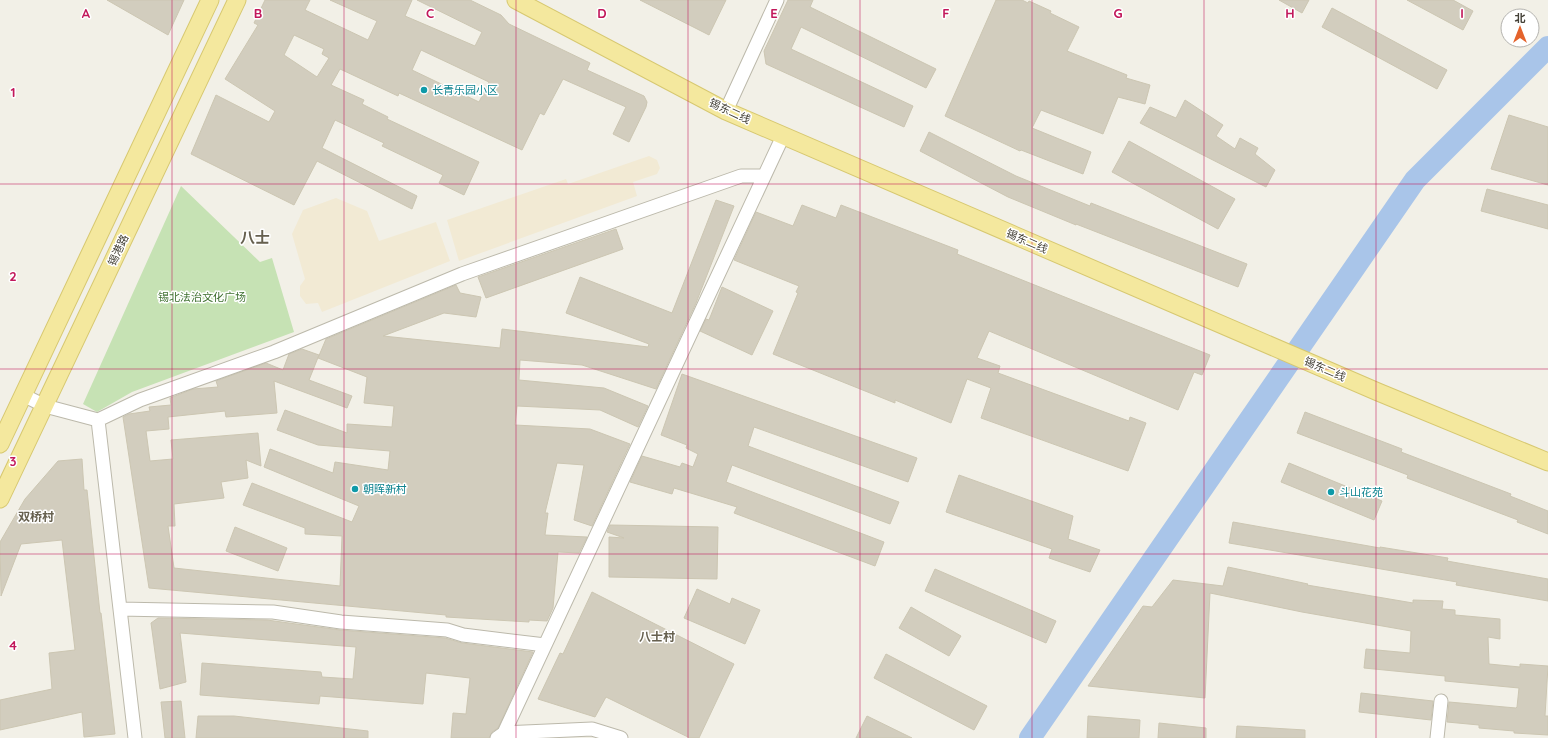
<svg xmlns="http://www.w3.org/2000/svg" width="1548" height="738" font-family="Quicksand,'Noto Sans SC',sans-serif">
<rect width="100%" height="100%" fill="#f2f0e7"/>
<path fill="#f2ead4" d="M649,156l8,4 3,8 -3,6 -24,8 4,14 -178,65 -12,-41 119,-41 2,5z
M336,198l31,13 12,30 57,-19 14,39 -128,51 -4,-9 -12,1 -6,-8v-10l5,-7 -13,-45 11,-24z"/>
<path fill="#c6e2b4" d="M181,186l79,76 12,-4 22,74 -162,60 -35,20 -14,-8z"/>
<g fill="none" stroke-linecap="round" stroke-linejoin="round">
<path stroke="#a9c5e9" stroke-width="22" d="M1030,738l385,-558 133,-133"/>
</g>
<path fill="#d2cdbe" stroke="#ccc6b2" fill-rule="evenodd" d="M107,0h77l-16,35z
M265,0h45l-5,10 63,30 9,-19 -47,-21h82l-7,16 70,30 7,-14 -65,-32h53l31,15 8,9 81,39 -3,7 57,26 3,6 -1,5 -17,35 -16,-8 13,-27 -63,-28 -19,36 -4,-2 -18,37 -123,-57 -1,3 -58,-27 -9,16 33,15 -2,4 26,13 -1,2 92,43 -15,33 -25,-12 4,-8 -61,-29 2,-3 -49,-23 -13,28 95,48 -5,13 -95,-48 -23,44 -103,-51 25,-59 53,27 6,-11 -50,-32 33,-54 -4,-2zM294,35l30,14 -2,5 7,4 -12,19 -33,-22zM421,50l68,32 -10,20 -67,-32z
M640,0h86l-17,35z
M788,0h25l-3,7 126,62 -10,19 -125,-61 -10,22 122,57 -9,21 -138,-63 -2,-13z
M996,0h26l6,3 1,-2 22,10 -1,2 29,14 -12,24 60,24 -1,3 24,7 -5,19 -27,-7 -15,37 -62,-24 -9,18 59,24 -8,22 -62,-24 -1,1 -75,-35z
M1279,0h30l-7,13z
M1407,0h46l20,11 -10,19z
M1332,8l115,62 -10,19 -115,-62z
M1185,100l38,25 -7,11 19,13 5,-11 18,10 -3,6 20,16 -9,17 -126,-64 10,-16 26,11z
M1509,115l39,12v58l-57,-16z
M929,132l87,44 74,30 1,-3 156,61 -9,23 -162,-63v1l-68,-28 -88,-46z
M1129,141l106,58 -17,30 -106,-57z
M1487,189l61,16v24l-67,-18z
M716,200l18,6 -38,97 -40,86 -74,-24 -62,-5 -1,20 85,8 44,18 -10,21 -38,-17 -83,-4 -2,19 75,4 40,15 -38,82 -18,-6 10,-55 -27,-2 -12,50h3l-3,22 42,2 -8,16 -21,-1 -5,56 -6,13 -18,-1v2l-83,-5v-2l-297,-27 -26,-171 6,-3 21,-3 -1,-4 22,-2 -1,-7 23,-9 25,-2 -2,-6 50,-18 17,7 6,-16 13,-5 17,6 -10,25 43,16 -5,12 -73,-27 3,32 -51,4 -1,-6 -57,6 1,12 -23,2 4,30 23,-2 -2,-19 87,-7 3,33 -15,-6 2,18 -27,4 3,16 -50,6 1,22h-7l6,42 166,18 2,-50 -37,-2v-6l-62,-23 9,-22 100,39 7,-16 -95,-39 6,-18 63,24 2,-11 53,8 2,-19 -72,-6 -41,-15 8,-20 62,23v-9l45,3 2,-21 -30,-3 3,-26 -49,-19 8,-19 130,-54 4,8 21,4 -5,20 -32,-4 -61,23 117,12 2,-19 146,18 1,-3 -83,-31 14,-36 92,36z
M802,205l34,13 5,-13 117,45 -1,4 253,101 -8,20 -8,-3 -16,38 -189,-79 -12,27 23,8 -2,7 131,48 1,-4 16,6 -18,48 -147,-53 10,-30 -24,-9 -16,44 -56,-23v3l-122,-49 25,-61 -2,-1 3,-6 -65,-26 22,-48 37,14z
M616,229l7,20 -137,49 -8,-21z
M722,287l51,24 -21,44 -52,-24 6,-12 3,1z
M682,374l235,84 -9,24 -154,-55 -6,19 151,56 -9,22 -158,-59 -6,17 158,60 -9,24 -141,-53 3,-6 -63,-19 -2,6 -42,-12 12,-26 38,11 2,-4 11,4 5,-13 -12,-6 1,-3 -26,-10z
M1305,412l97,37 -1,3 110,42 -1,2 38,15v23l-31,-12 1,-2 -111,-42 1,-3 -111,-42z
M82,459l2,31h3l13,123h1l14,121 -31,3 -2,-25 -82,18v-30l52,-11 -3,-36 26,-3 -13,-110 -41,4 -20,52 -1,-54 25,-43 33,-38z
M1289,463l93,38 -8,19 -93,-38z
M959,475l114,41 -5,23 32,11 -10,22 -41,-14 3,-9 -106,-37z
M1233,522l147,26v-1l68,11 -1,3 101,18v22l-92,-16 1,-3 -228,-39z
M610,525l108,2 -1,52 -108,-2v-40l15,1 -17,-6z
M235,527l52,21 -9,23 -52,-20z
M1228,567l80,17 -1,1 106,18v-3l30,1 -1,8 13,1v5l45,4v20l-12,-2 1,27 31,3v-3l28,2 -3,50h3v19l-34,-2v-2l-35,-3v-3l-32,-3 2,-20 67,6 1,-1 2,-19 -74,-7v-5l-81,-8 2,-19 44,4 1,-22 -109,-19 -92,-19 -5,105 -117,-12 55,-80 9,1 21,-27 50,6z
M935,569l121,52 -10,22 -121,-52z
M697,589l33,15 2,-6 28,12 -15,34 -61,-26z
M592,592l142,72 -35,74h-9l-84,-41 -11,20 -57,-18 22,-46 3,1z
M911,607l50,29 -12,20 -50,-28z
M158,618l109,2 73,10 105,8 17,5 71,9 -35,76 -6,4 -3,6h-38l2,-25 13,1 4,-36 -44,-5 -3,31 -103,-8 -1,8 -119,-9 2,-32 119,9 1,5 31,2 3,-32 -176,-14 6,49 -26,7 -9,-66z
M886,654l101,52 -13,24 -100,-52z
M1361,693l72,8 -2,19 -72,-8z
M181,701l4,37h-20l-4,-36z
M198,716h36l134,15v7h-172z
M867,716l45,22h-56z
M1088,716l52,4 -1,18h-52z
M1159,723l47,5v10h-48z
M1237,726l68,4v8h-69z"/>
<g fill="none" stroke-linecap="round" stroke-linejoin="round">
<g stroke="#bcb9ab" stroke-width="15">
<path id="minor" d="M726,111l51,-111
M23,395l22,11 53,14 37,318
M98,420l42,-20 134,-48 188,-78 279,-98h23
M120,609l153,3 68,10 106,8 16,5 82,10
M504,733l88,-4 29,9
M497,738l7,-5 279,-597
M1437,738l4,-37"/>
</g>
<g stroke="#d7c870" stroke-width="19">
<path id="major" d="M516,0l210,111 652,281 170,70
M0,444l210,-444
M0,499l237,-499"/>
</g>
<use href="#minor" stroke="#fff" stroke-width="13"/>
<use href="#major" stroke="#f4e89e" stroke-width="17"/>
</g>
<path fill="none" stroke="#c2185b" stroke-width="1" stroke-opacity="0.55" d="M172,0v738M344,0v738M516,0v738M688,0v738M860,0v738M1032,0v738M1204,0v738M1376,0v738M0,184h1548M0,369h1548M0,554h1548"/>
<g fill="#0f9aa8" stroke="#fff" stroke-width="1.5">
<circle cx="424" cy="90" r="4"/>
<circle cx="355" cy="489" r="4"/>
<circle cx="1331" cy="492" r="4"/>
</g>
<g text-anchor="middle" stroke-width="3" stroke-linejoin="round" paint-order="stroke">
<g font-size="11" fill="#0d838f" stroke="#fff" text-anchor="start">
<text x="432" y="94">长青乐园小区</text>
<text x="363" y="493">朝晖新村</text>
<text x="1339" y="496">斗山花苑</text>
</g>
<g font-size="11" fill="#444137" stroke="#fff">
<text transform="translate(730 111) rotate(25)" y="4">锡东二线</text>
<text transform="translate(1027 241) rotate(23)" y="4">锡东二线</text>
<text transform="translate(118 250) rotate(-65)" y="4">锡港路</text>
<text transform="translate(1325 369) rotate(23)" y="4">锡东二线</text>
</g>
<g font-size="11" fill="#3f7030" stroke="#fff">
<text x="202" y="301">锡北法治文化广场</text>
</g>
<g font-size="12" font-weight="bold" fill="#66604f" stroke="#fff">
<text x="36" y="521">双桥村</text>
<text x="657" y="641">八士村</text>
</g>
<g font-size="15" font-weight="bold" fill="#66604f" stroke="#fff">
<text x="255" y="243">八士</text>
</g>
</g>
<g font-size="13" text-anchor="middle" font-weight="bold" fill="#c2185b" stroke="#fff" stroke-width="3" stroke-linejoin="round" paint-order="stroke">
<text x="86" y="18">A</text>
<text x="258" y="18">B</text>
<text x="430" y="18">C</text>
<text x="602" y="18">D</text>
<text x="774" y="18">E</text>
<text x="946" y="18">F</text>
<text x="1118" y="18">G</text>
<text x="1290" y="18">H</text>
<text x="1462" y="18">I</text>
<text x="13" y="97">1</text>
<text x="13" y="281">2</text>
<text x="13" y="466">3</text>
<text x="13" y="650">4</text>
</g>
<g transform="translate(1520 28)"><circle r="19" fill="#ffffff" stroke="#b4b3af"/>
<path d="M0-3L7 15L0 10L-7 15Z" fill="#e4632c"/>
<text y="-6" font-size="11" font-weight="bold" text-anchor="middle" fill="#444137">北</text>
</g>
</svg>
